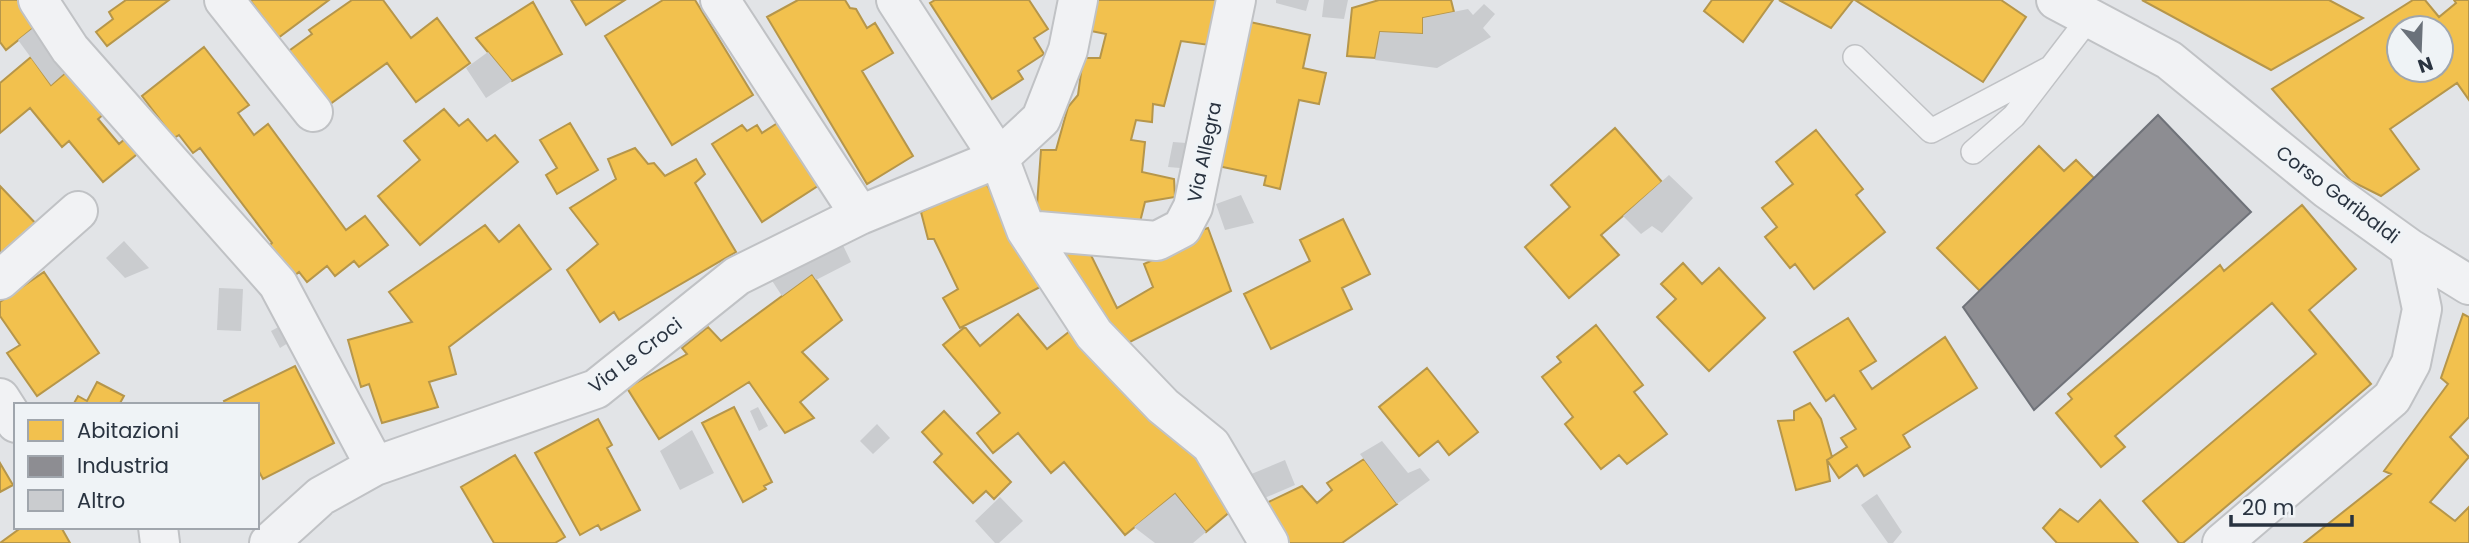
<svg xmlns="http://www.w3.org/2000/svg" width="2469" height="543" font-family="Poppins,sans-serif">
<rect width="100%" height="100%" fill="#e2e4e7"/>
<path fill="#f2c14e" stroke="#b6964a" stroke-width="2" fill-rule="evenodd" d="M0,0h19l18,25 -31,25 -6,-8z
M126,0h43l-62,46 -11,-14 17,-13 -4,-7z
M250,0h79l-51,38z
M352,0h31l28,38 26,-20 33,45 -54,39 -29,-39 -61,44 -40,-54 26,-19 -3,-4z
M571,0h54l-39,25z
M663,0h32l58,95 -81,50 -67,-109z
M798,0h47l5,8 6,1 11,19 8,-5 18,30 -31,18 51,85 -46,28 -100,-167z
M935,0h94l19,29 -14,9 10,16 -26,17 5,8 -31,20 -62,-96z
M1093,0h134l-18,45 -28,-4 -17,65 -11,-2 -1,18 -16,-2 -5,20 14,2 -3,30 32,7 1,18 -30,5 -5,20 -104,-3 5,-69h15l12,-43 10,-12 5,-37h17l6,-24 -20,-4z
M1379,0h72l3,12 -31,6v16l-43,-2 -5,26 -28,-2 5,-48z
M1712,0h61l-30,42 -39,-31z
M1779,0h74l-22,28z
M1855,0h146l25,17 -43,65z
M2142,0h187l34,18 -92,52z
M2413,0h12l14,17 17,-14 -2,-3h15v100l-12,-17 -67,46 29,40 -38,27 -30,-15 -79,-92zM2399,28h42v42h-42z
M533,2l29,52 -50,27 -36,-43z
M1250,22l60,13 -7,33 23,5 -7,31 -20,-4 -19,89 -16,-4 2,-9 -53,-11z
M204,47l45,58 -11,8 16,22 14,-11 78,106 19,-14 23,29 -29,22 -5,-6 -19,15 -8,-10 -20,16 -8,-10 -5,4 -25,-30 3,-3 -72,-95 -7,5 -14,-18 -5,3 -32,-42z
M31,57l20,28 25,-21 35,44 -13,11 21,25 16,-14 12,16 -44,36 -34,-41 -7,6 -32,-39 -30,25v-50z
M444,109l15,17 9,-7 19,22 8,-6 23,27 -98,83 -42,-49 42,-36 -16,-19z
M779,122l45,60 -62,40 -50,-78 30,-19 5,6 10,-6 5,8z
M570,123l28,47 -41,24 -11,-19 11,-7 -17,-28z
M1615,128l47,54 -61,53 18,20 -50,43 -44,-51 45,-40 -19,-22z
M1816,130l47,59 -7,6 29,37 -71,57 -19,-25 -5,4 -25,-31 12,-10 -15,-19 31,-24 -17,-22z
M2039,146l25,25 12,-11 18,18 -114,113 -43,-43z
M635,148l13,16 6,-1 11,13 31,-17 9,15 -10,9 41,69 -117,68 -5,-8 -14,10 -33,-52 31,-26 -28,-36 46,-29 -8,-20z
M985,181l57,105 -82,42 -17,-30 15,-9 -24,-50h-6l-7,-27z
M0,186l40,42 -30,26 -6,-3 -4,3z
M2302,205l54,64 -47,41 62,74 -188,159h-4l-36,-42 173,-147 -44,-51 -157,133 10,11 -24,20 -45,-54 16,-14 -4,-5 152,-129 4,6z
M1343,219l27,55 -28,14 10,21 -81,40 -27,-55 66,-33 -10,-21z
M485,225l14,17 20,-17 32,44 -102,78 7,27 -27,8 9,25 -56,16 -13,-39 -8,3 -13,-47 64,-18 -23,-30z
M1208,228l23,63 -117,59 -65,-110 35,1 33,67 36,-21 -9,-23 45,-21 -3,-8z
M1683,263l19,21 17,-16 46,50 -56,53 -52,-54 19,-18 -15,-15z
M44,272l55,81 -62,43 -30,-43 13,-8 -20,-29v-14z
M812,274l30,46 -40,32 26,27 -28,23 14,16 -29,15 -36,-51 -90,57 -32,-51 60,-34 -5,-6 26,-21 13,14z
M1018,314l29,35 28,-22 117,121 46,57 -32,27 -31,-38 -50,41 -61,-73 -13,11 -33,-40 -25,20 -16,-20 23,-20 -57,-68 22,-18 15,19z
M2463,314l6,3v100l-19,20 19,20 -39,45 25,19 14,-14v36h-165l87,-69 -7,-3 64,-87 -7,-6z
M1848,318l28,43 -16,10 12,18 73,-52 32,51 -74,47 7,12 -46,29 -7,-11 -18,13 -12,-18 20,-13 -6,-9 15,-9 -22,-34 -8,6 -32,-49z
M1596,325l47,60 -9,7 33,42 -40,30 -8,-9 -18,14 -36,-45 8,-7 -31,-40 19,-15 -4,-5z
M295,366l39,77 -71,36 -6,-11v-63h-31l-2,-4z
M1427,368l51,64 -29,23 -11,-14 -19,15 -40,-49z
M97,382l27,14 -5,9h-46l5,-9 9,5z
M1810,403l11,16 11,38 -5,3 3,21 -34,9 -18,-69 16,-1v-9z
M734,407l38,75 -8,4 2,3 -23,13 -41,-79z
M944,411l67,71 -17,17 -8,-8 -13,12 -39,-41 8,-8 -20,-22z
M598,419l14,26 -5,3 33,62 -39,20 -3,-5 -18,10 -45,-82z
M515,455l50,82 -10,6h-61l-33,-56z
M1364,459l33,45 -55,39h-62l-20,-37 42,-20 15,17 15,-13 -5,-7z
M0,463l13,22 -13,7z
M2100,500l38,43h-81l-14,-15 17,-19 18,13z
M22,527h39l9,16h-70z"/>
<path fill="#8d8d92" stroke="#6f7279" stroke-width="2" d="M2158,115l93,97 -217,198 -71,-103z"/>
<path fill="#cacccf" d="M1276,0h33l-3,11 -30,-8z
M1324,0h24l-4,19 -22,-2z
M1484,4l11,10 -12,14 8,9 -54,31 -62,-8 5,-28 43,2v-16l45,-9 5,6z
M37,25l33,43 -19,17 -33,-45z
M488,52l24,29 -26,17 -20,-30z
M1173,142l26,2 -6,25 -25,-2z
M1669,175l24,23 -31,35 -10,-7 -11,8 -18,-18z
M1241,195l13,28 -29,7 -9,-26z
M839,237l12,25 -35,18 -4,-6 -30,22 -13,-20z
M124,241l25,27 -24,10 -19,-20z
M219,288l24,1 -2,42 -24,-1z
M286,323l10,15 -16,10 -9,-17z
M758,407l10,19 -9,5 -9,-20z
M877,424l13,14 -17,16 -13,-13z
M692,430l22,43 -34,17 -20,-39z
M1382,441l26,32 12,-5 10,12 -33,24 -37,-50z
M1285,460l10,25 -35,15 -11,-25z
M1175,494l31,38 -13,11h-38l-21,-16z
M1877,494l25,38 -9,11h-5l-27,-38z
M1000,497l23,24 -24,22h-4l-20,-22z"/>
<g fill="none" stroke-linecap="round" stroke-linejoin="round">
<g stroke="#c0c2c5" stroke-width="26">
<path id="service" d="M1855,57l76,74 119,-63
M1973,152l41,-36 75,-98"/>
</g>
<g stroke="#c0c2c5" stroke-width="42">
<path id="minor" d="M38,0l32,49 208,235 97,182
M224,0l89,112
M720,0l140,215
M896,0l103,158 27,72 68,104 69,72 48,39 58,98
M1026,230l131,11 25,-13 11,-21 43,-207
M0,280l78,-69
M0,398l16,25
M158,527l2,16
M269,543l52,-47 54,-30 221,-77 141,-113 123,-61 139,-57 42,-39 27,-69 10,-50"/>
</g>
<g stroke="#c0c2c5" stroke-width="42">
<path id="tertiary" d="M2056,0l113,60 158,129 82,59 60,37
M2222,543l170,-145 19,-35 11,-54 -13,-61"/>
</g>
<use href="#service" stroke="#f1f2f4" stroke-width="23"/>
<use href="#minor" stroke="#f1f2f4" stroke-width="38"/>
<use href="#tertiary" stroke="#f1f2f4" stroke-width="38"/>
</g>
<g text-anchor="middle" stroke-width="7" stroke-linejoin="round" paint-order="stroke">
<g font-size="19" fill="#293340" stroke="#eff3f6">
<text transform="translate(1204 152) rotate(-78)" y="7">Via Allegra</text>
<text transform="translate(2338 194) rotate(37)" y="7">Corso Garibaldi</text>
<text transform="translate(635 355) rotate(-37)" y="7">Via Le Croci</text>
</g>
</g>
<rect x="14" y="403" width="245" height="126" fill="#eff3f6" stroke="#a0a6ad" stroke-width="2"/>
<rect x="28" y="420" width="35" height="21" fill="#f2c14e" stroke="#a0a6ad" stroke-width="2"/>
<text x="77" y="438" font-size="21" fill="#293340">Abitazioni</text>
<rect x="28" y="456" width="35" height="21" fill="#8d8d92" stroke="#a0a6ad" stroke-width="2"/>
<text x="77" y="473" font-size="21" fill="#293340">Industria</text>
<rect x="28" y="490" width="35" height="21" fill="#cacccf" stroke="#a0a6ad" stroke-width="2"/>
<text x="77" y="508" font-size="21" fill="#293340">Altro</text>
<g transform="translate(2420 49) rotate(161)"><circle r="33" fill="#eff3f6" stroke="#a0a6ad" stroke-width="2"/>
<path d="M0-5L12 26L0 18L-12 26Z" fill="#6a717a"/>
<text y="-10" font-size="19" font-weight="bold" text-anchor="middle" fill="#293340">N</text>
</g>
<path d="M2231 515v10h121v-10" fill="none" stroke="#293340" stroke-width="3.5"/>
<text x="2242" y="515" font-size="21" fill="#293340" stroke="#eff3f6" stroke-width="5" paint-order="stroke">20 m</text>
</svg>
